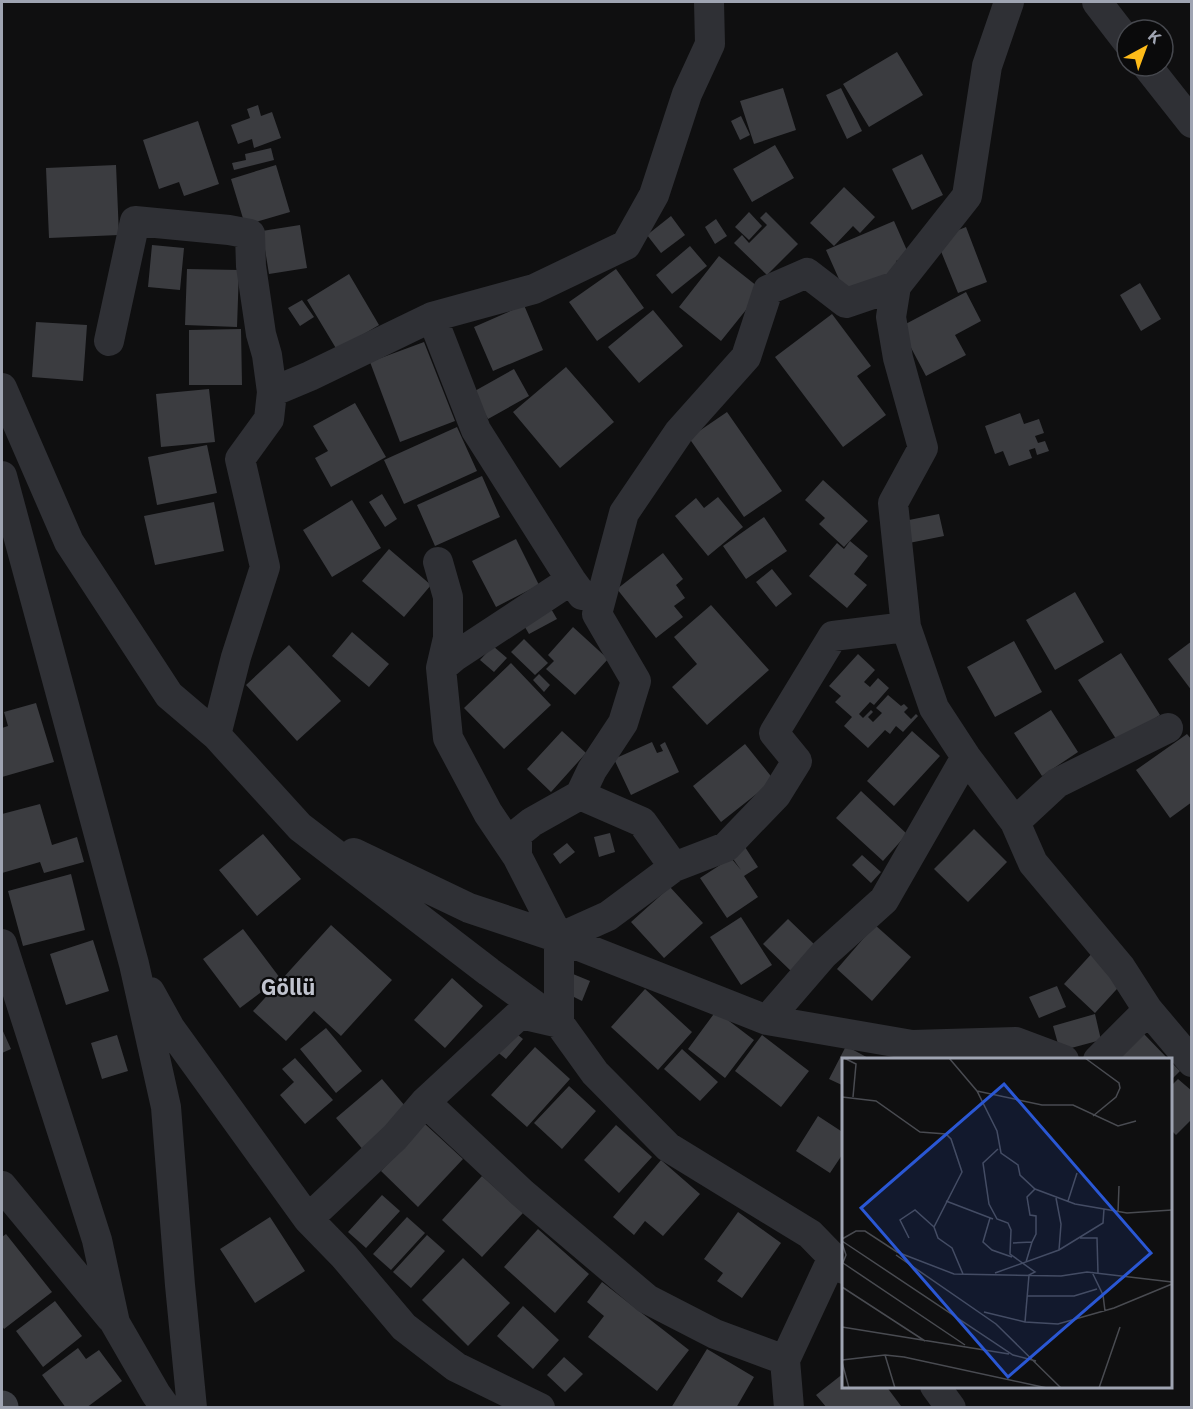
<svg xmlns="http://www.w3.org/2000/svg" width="1193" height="1409" font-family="'IBM Plex Sans',sans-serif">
<rect width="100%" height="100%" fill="#0f0f10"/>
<path fill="#3b3c40" d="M897,52l26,43 -54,32 -26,-43z
M783,88l13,42 -42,14 -14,-43z
M841,88l21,43 -15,8 -21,-44z
M258,105l3,11 11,-4 9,26 -27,10 -2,-9 -14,5 -7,-19 19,-7 -3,-9z
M741,116l9,19 -10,5 -9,-19z
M198,121l21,63 -35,12 -5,-14 -20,7 -16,-49z
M775,145l19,33 -42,24 -19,-33z
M271,148l3,12 -40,10 -2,-7 14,-3 -1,-6z
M922,154l21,41 -31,15 -20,-41z
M116,165l3,70 -70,3 -3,-70z
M276,165l14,47 -45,13 -14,-46z
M844,187l31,30 -15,16 -7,-7 -19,20 -24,-23z
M749,212l13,14 -13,14 -14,-13z
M766,212l32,32 -31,31 -33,-32 8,-8 7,8 18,-18 -7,-7z
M671,216l14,19 -24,18 -14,-18z
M716,219l11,17 -12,8 -10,-17z
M894,221l15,34 -13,6 5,13 -54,23 -21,-47z
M300,225l7,43 -38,6 -7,-43z
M966,227l21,55 -29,11 -22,-54z
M152,245l32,3 -4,42 -32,-3z
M690,246l17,20 -35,28 -16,-19z
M719,256l43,34 -41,51 -42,-34z
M187,269l52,1 -2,57 -52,-2z
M616,269l28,39 -47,33 -28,-39z
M349,274l30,51 -42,25 -30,-50z
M1140,283l21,36 -20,12 -21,-36z
M966,292l15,29 -26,14 11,20 -40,21 -26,-49z
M302,300l12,17 -14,9 -12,-18z
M524,305l19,45 -50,21 -19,-44z
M653,310l30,36 -44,37 -31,-36z
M832,314l39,52 -14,10 29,39 -43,32 -68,-90z
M36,322l51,3 -4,56 -51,-4z
M241,329l1,56h-53v-55z
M424,342l31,79 -55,21 -30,-80z
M566,367l48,55 -54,46 -47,-56z
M514,369l15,27 -41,23 -15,-27z
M209,389l6,53 -54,5 -5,-53z
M355,403l31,54 -55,30 -16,-29 13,-7 -15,-25z
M727,412l55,79 -38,26 -55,-79z
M1020,413l4,11 15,-5 5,14 -9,3 3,7 7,-2 4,10 -12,4 -2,-7 -6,2 3,8 -23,8 -6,-15 -8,3 -10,-28z
M457,427l20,44 -73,33 -20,-44z
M207,445l10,48 -60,12 -9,-48z
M482,476l18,41 -65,29 -18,-41z
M823,480l45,41 -24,26 -25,-23 6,-6 -20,-18z
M382,494l15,25 -12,8 -16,-25z
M718,497l25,30 -35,29 -33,-40 21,-18 8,10z
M352,500l29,48 -49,29 -29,-47z
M214,502l10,49 -69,14 -11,-49z
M939,514l5,22 -40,8 -5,-22z
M764,517l23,34 -41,28 -23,-33z
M516,539l23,46 -43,22 -24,-46z
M850,541l18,15 -14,18 13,11 -20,23 -38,-32 28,-33 7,6z
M389,549l42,36 -27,32 -42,-36z
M663,553l20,26 -7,6 9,13 -11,8 9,11 -27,21 -39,-49z
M772,569l20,25 -16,13 -20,-25z
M1075,592l29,50 -49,28 -29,-50z
M711,605l58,65 -62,55 -35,-38 25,-23 -23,-27z
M550,607l7,12 -28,15 -7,-12z
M573,627l35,32 -33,36 -29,-26 8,-8 -6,-6z
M352,632l37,32 -20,23 -37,-31z
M524,639l24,24 -13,12 -24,-23z
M1014,641l28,51 -47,25 -28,-50z
M1192,641v50l-24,-32z
M289,645l52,56 -44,40 -51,-56z
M493,646l14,12 -13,14 -14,-12z
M1121,653l39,62 -42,27 -40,-62z
M858,654l17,16 -11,12 6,5 8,-9 11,10 -15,17 -4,-3 -11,12 4,4 8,-8 2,2 -5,5 5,5 9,-9 -6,-5 12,-13 13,11 3,-2 4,4 -4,4 7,7 5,-5 2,2 -15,16 -7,-6 -6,8 -5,-4 -17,18 -24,-22 8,-9 -17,-15 6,-6 -12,-10z
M511,663l40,42 -47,44 -40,-41z
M539,674l11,11 -6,7 -11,-12z
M36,703l18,59 -52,15v-49l6,-2 -4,-14z
M1051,710l27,42 -36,24 -28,-43z
M562,731l24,22 -35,39 -24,-23z
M912,731l28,25 -46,50 -27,-25z
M1187,734l5,6v62l-22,16 -34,-48z
M652,742l5,11 6,-2 -3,-6 5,-3 14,30 -48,23 -17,-36z
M745,744l29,36 -53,42 -28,-36z
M861,791l46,43 -24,27 -47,-43z
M40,804l12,41 25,-8 7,25 -40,11 -4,-11 -38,11v-59z
M974,829l33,33 -39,40 -34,-33z
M610,833l5,19 -16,5 -5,-20z
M263,834l38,45 -44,37 -38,-46z
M567,843l8,9 -15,12 -7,-10z
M745,847l13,20 -14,9 14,21 -31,21 -27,-40 31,-20 10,12 -10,-14z
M862,855l19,17 -10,11 -19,-18z
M71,874l14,56 -62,16 -15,-55z
M670,887l33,36 -39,35 -33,-36z
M741,917l31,48 -31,20 -31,-48z
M788,919l28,27 -24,26 -29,-28z
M331,925l61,55 -51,56 -27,-25 -28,30 -33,-30z
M875,925l36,32 -39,44 -35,-32z
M243,929l37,49 -40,30 -37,-49z
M93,940l16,51 -43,14 -16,-51z
M1095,950l31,29 -31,34 -31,-29z
M573,974l17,7 -8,20 -12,-6z
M452,978l31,28 -38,42 -31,-28z
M1057,986l9,21 -27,11 -10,-21z
M645,989l47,43 -34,38 -47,-43z
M716,1011l38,29 -29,38 -37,-29z
M1095,1014l6,26 -41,11 -7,-25z
M326,1028l36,43 -26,22 -36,-44z
M2,1029l9,20 -9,4z
M512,1030l11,9 -17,20 -11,-9z
M1144,1034l25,26h-51z
M117,1035l11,36 -26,8 -11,-36z
M762,1035l47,36 -28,36 -46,-36z
M846,1046l26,14h-28v26l-15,-7z
M535,1047l35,32 -43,48 -36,-32z
M682,1049l36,33 -18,19 -36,-32z
M295,1058l38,42 -28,24 -25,-29 14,-13 -12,-13z
M1170,1061l10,10 -10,10z
M382,1079l29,34 -46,39 -29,-34z
M1178,1079l14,12v28l-16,16 -6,-6v-42z
M569,1086l27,25 -34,38 -28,-26z
M818,1116l26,17v19l-14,21 -34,-22z
M425,1124l38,35 -45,48 -37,-36z
M616,1125l36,32 -33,36 -35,-33z
M661,1160l39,34 -37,42 -18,-15 -11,14 -21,-18z
M482,1176l41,37 -41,44 -40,-37z
M382,1195l18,16 -34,37 -18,-16z
M738,1212l43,31 -39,55 -25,-17 6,-8 -19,-14z
M270,1217l35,54 -50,32 -35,-54z
M407,1217l18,16 -34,37 -18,-16z
M538,1229l51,45 -34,39 -51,-46z
M6,1234l46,58 -48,37 -2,-3v-89z
M427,1235l18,16 -34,37 -18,-16z
M463,1258l47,45 -42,43 -46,-46z
M602,1282l87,68 -32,41 -69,-54 16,-21 -17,-14z
M55,1301l27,35 -39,31 -27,-36z
M523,1306l36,34 -26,29 -36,-33z
M78,1348l8,11 13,-9 23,31 -36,27h-20l-24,-33z
M707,1349l47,28 -18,31h-65z
M564,1357l19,17 -18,18 -18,-17z
M844,1373v13h42l15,20 -2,2h-72l-11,-13z"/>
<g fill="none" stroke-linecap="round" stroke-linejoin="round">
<path stroke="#2f3035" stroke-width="30" d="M1009,2l-22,64 -20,130 -71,90 -5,31 7,41 25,90 -30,55 13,124 28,81 32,49 49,65 18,41 88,105 27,42 44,52
M1097,2l30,39
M1147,66l45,57
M432,317l44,113 95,150 11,15
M109,341l26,-120 94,9 21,4 1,32 10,68 6,21 5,37
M2,388l67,154 100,153 47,40 84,92 189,145 70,51 36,50 73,74 142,87 34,35
M2,476l132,488 32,143 14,178 12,123
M438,562l10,35v41l-7,30
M216,735l20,-78 29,-90 -25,-108 29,-40 3,-27 38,-16 122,-59 102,-28 92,-44 28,-50 33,-101 23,-50 -1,-42
M580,795l62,27 32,45 52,-20 50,-52 21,-34 -23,-28 59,-97 73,-9
M1015,822l42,-39 111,-55
M354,853l115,55 90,30 208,82 145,25 104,-3 48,18
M517,856l-29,-43 -40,-75 -7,-70 13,-11 117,-77
M559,938l49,-22 66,-49
M2,944l95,296 18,83 41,71 10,14
M150,992l20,36 138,191 36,37 60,71 52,40 84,41
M767,1020l57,-66 60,-54 82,-143
M1098,1060l50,-50
M425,1102l97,91 125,106 68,35 70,26
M2,1186l109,132
M308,1219l87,-82 30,-35 95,-88 39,9v-85l-42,-82v-22l15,-12 48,-27 12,-25 31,-47 13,-42 -39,-67 27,-101 55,-81 67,-75 22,-67 39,-17 39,30 50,-17
M935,1386l16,22
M789,1408l-4,-48 48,-103"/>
<path stroke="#3d3f45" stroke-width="33" d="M2,1407v1"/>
</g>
<g text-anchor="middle" stroke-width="4.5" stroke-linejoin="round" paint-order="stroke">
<g font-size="22" font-weight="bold" fill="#c0c3ce" stroke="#0a0a0b">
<text x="288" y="995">Göllü</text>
</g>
</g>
<g transform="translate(842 1058)">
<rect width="330" height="330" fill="#0f0f10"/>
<path fill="none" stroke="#494b51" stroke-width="1.5" d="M2,0l12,6 -3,33M107,0l28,33 20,40 4,22 17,12 2,10 15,14 40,15 52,9 45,-3M243,0l34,25 1,5 -4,9 -23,19M135,33l65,14h31l45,21 18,-5M0,39l34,4 44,31 26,2 5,5 11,33 -28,55 4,11 14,10 11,26M156,91l-15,14 6,41 8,15 11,4 3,7 -1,24 25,18 -6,3 -4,47M214,140l5,26 -2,26M104,143l47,18M226,143l9,-28M276,154l1,-26M148,160l-7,24 9,8 20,7M67,180l-9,-18 15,-10 19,17M238,180h17l1,35M0,181l14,-8h9l32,21 57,22 107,2 26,-4 85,10M0,183l171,114 23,6M0,185l4,12 -4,10M171,185l19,-1 4,-8v-18l-6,-1 -3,-18 8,-8M54,197l100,69 65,64M184,204l6,-20M1,205l122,82M250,214l11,23 2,16M153,215l64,-23 44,-27 1,-14M0,229l83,54M185,238h47l23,-7M142,254l41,10 33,2 56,-16 58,-24M0,269l167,27M43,297l10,33M0,302l43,-5 19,2 143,31M0,304l7,26M257,330l21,-61"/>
<path fill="#2a57d4" fill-opacity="0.15" stroke="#2a57d4" stroke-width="3" d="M162,26l147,169 -143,124 -147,-169z"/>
<rect width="330" height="330" fill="none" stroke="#9fa4b2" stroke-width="3"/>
</g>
<rect width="1193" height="1409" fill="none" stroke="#9fa4b2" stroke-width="6"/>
<g transform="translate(1145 48) rotate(41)"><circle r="28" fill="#0a0a0b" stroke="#46484e" stroke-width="1.5"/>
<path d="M0-4.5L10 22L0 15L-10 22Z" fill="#febb19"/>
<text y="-9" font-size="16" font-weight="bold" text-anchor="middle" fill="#9fa4b2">K</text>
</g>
</svg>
